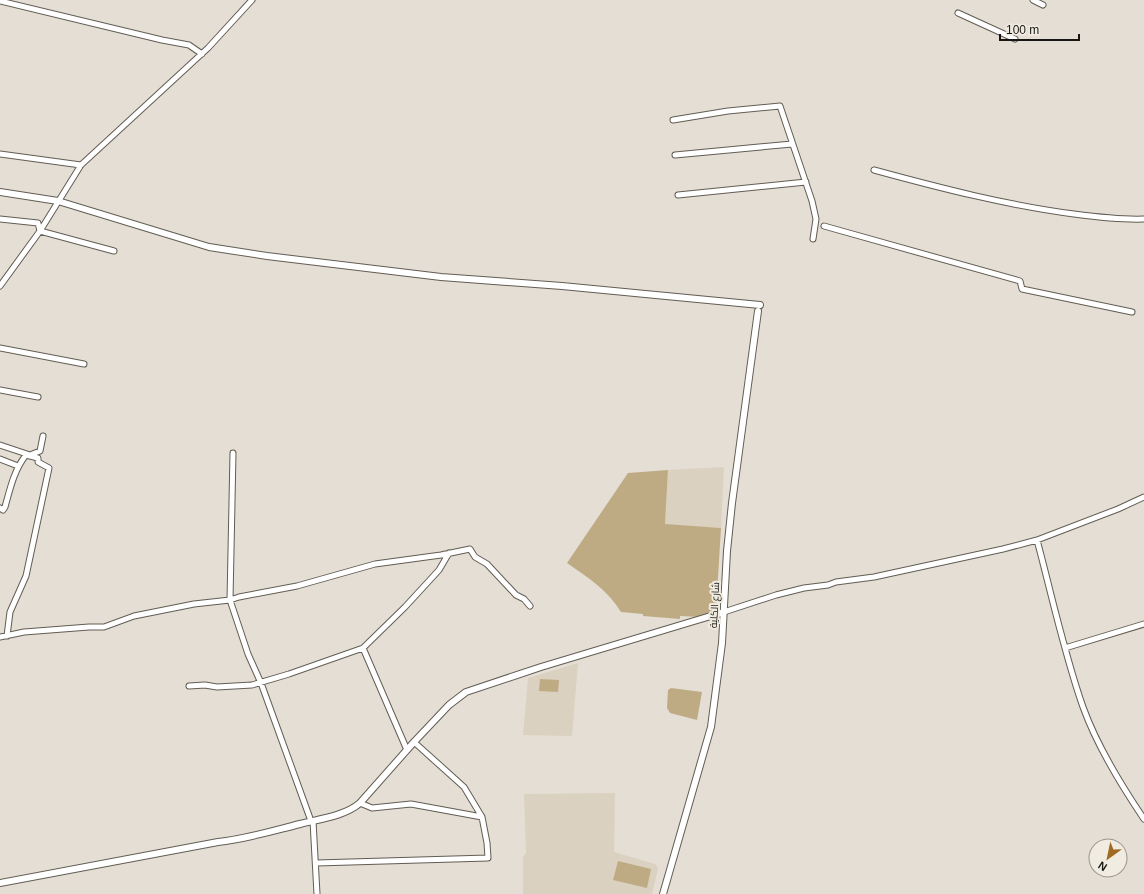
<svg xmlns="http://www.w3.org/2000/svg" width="1144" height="894" font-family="Helvetica,Cairo,sans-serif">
<rect width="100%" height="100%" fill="#e4ded4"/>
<path fill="#dad1c0" d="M724,467l-3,61 -56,-3 3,-55z
M578,663l-6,73 -49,-1 5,-57z
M615,793l-1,59 41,12 3,4 -6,26h-129v-37l3,-4 -2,-59z"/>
<path fill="#bfab83" d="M668,470l-3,54 56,4 -5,82 -4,5 -13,2 -19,-1v3l-37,-3v-2l-22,-2c-13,-22 -34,-35 -54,-49l61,-90z
M540,679l19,1 -1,12 -19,-1z
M671,688l31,4 -5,28 -27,-7 -3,-5 1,-18z
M618,861l33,8 -4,19 -34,-8z"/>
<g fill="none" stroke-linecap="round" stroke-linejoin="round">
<g stroke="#625d54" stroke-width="7">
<path id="minor" d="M1033,0l10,5
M0,1l162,39 27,5 13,9
M958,13l57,26
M673,120l55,-9 52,-5 32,95 4,18 -3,20
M0,154l81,11
M675,155l117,-11
M874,170c66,18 132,35 200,44 23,3 47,6 70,5
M678,195l128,-13
M0,219l38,4 2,8 74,20
M824,226l196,55 2,8 110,23
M0,286l40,-55 41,-66 127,-117 44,-48
M0,348l84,16
M0,390l38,7
M0,445l30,10 10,-4 3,-15
M233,453l-3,147 18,54 13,29 50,138
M0,459l18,7
M0,508l3,2 2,-3c5,-18 9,-37 21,-52l12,3v4l11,6 -23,108 -16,36 -3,24
M1037,540c15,56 27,113 46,167 14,39 38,78 61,112
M724,612l52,-17 28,-7 24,-3 8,-3 38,-5 129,-28 34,-9 81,-31 26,-12
M0,637l24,-5 65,-5h15l30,-11 60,-12 36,-4 9,-3 58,-11 78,-22 66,-9 29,-6 5,8 12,7 29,31 8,4 6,7
M363,648l44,102
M1065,648l79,-24
M189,686l16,-1 12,2 35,-2 37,-11 74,-26 42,-41 34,-37 10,-17
M360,803l12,5 39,-4 71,13
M313,821l4,73
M316,863l172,-5 -1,-15 -5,-26 -18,-30 -50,-45"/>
</g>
<g stroke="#625d54" stroke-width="8">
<path id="tertiary" d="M0,192l58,9 151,46 58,9 174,21 121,9 198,19
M0,883l218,-41c28,-3 54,-11 82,-18 19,-5 45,-8 60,-21l54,-61 35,-37 17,-13 75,-25 183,-55
M663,894l48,-167 11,-84 5,-92 5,-48 26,-192"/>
</g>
<use href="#minor" stroke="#fff" stroke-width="5"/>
<use href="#tertiary" stroke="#fff" stroke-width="6"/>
</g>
<g text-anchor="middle" stroke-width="4" stroke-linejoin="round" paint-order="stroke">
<g font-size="10" fill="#171612" stroke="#f1ece1">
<text transform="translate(714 605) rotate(-87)" y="4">شارع الكلية</text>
</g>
</g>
<g transform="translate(1108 858) rotate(213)"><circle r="19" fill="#f1ece1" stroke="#9a968e"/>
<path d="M0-3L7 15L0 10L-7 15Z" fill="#9f6b22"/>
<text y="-6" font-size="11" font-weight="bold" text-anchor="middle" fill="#171612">N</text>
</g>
<path d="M1000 34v6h79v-6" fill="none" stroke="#171612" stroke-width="2"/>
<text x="1006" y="34" font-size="12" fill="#171612" stroke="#f1ece1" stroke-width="3" paint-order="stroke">100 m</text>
</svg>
